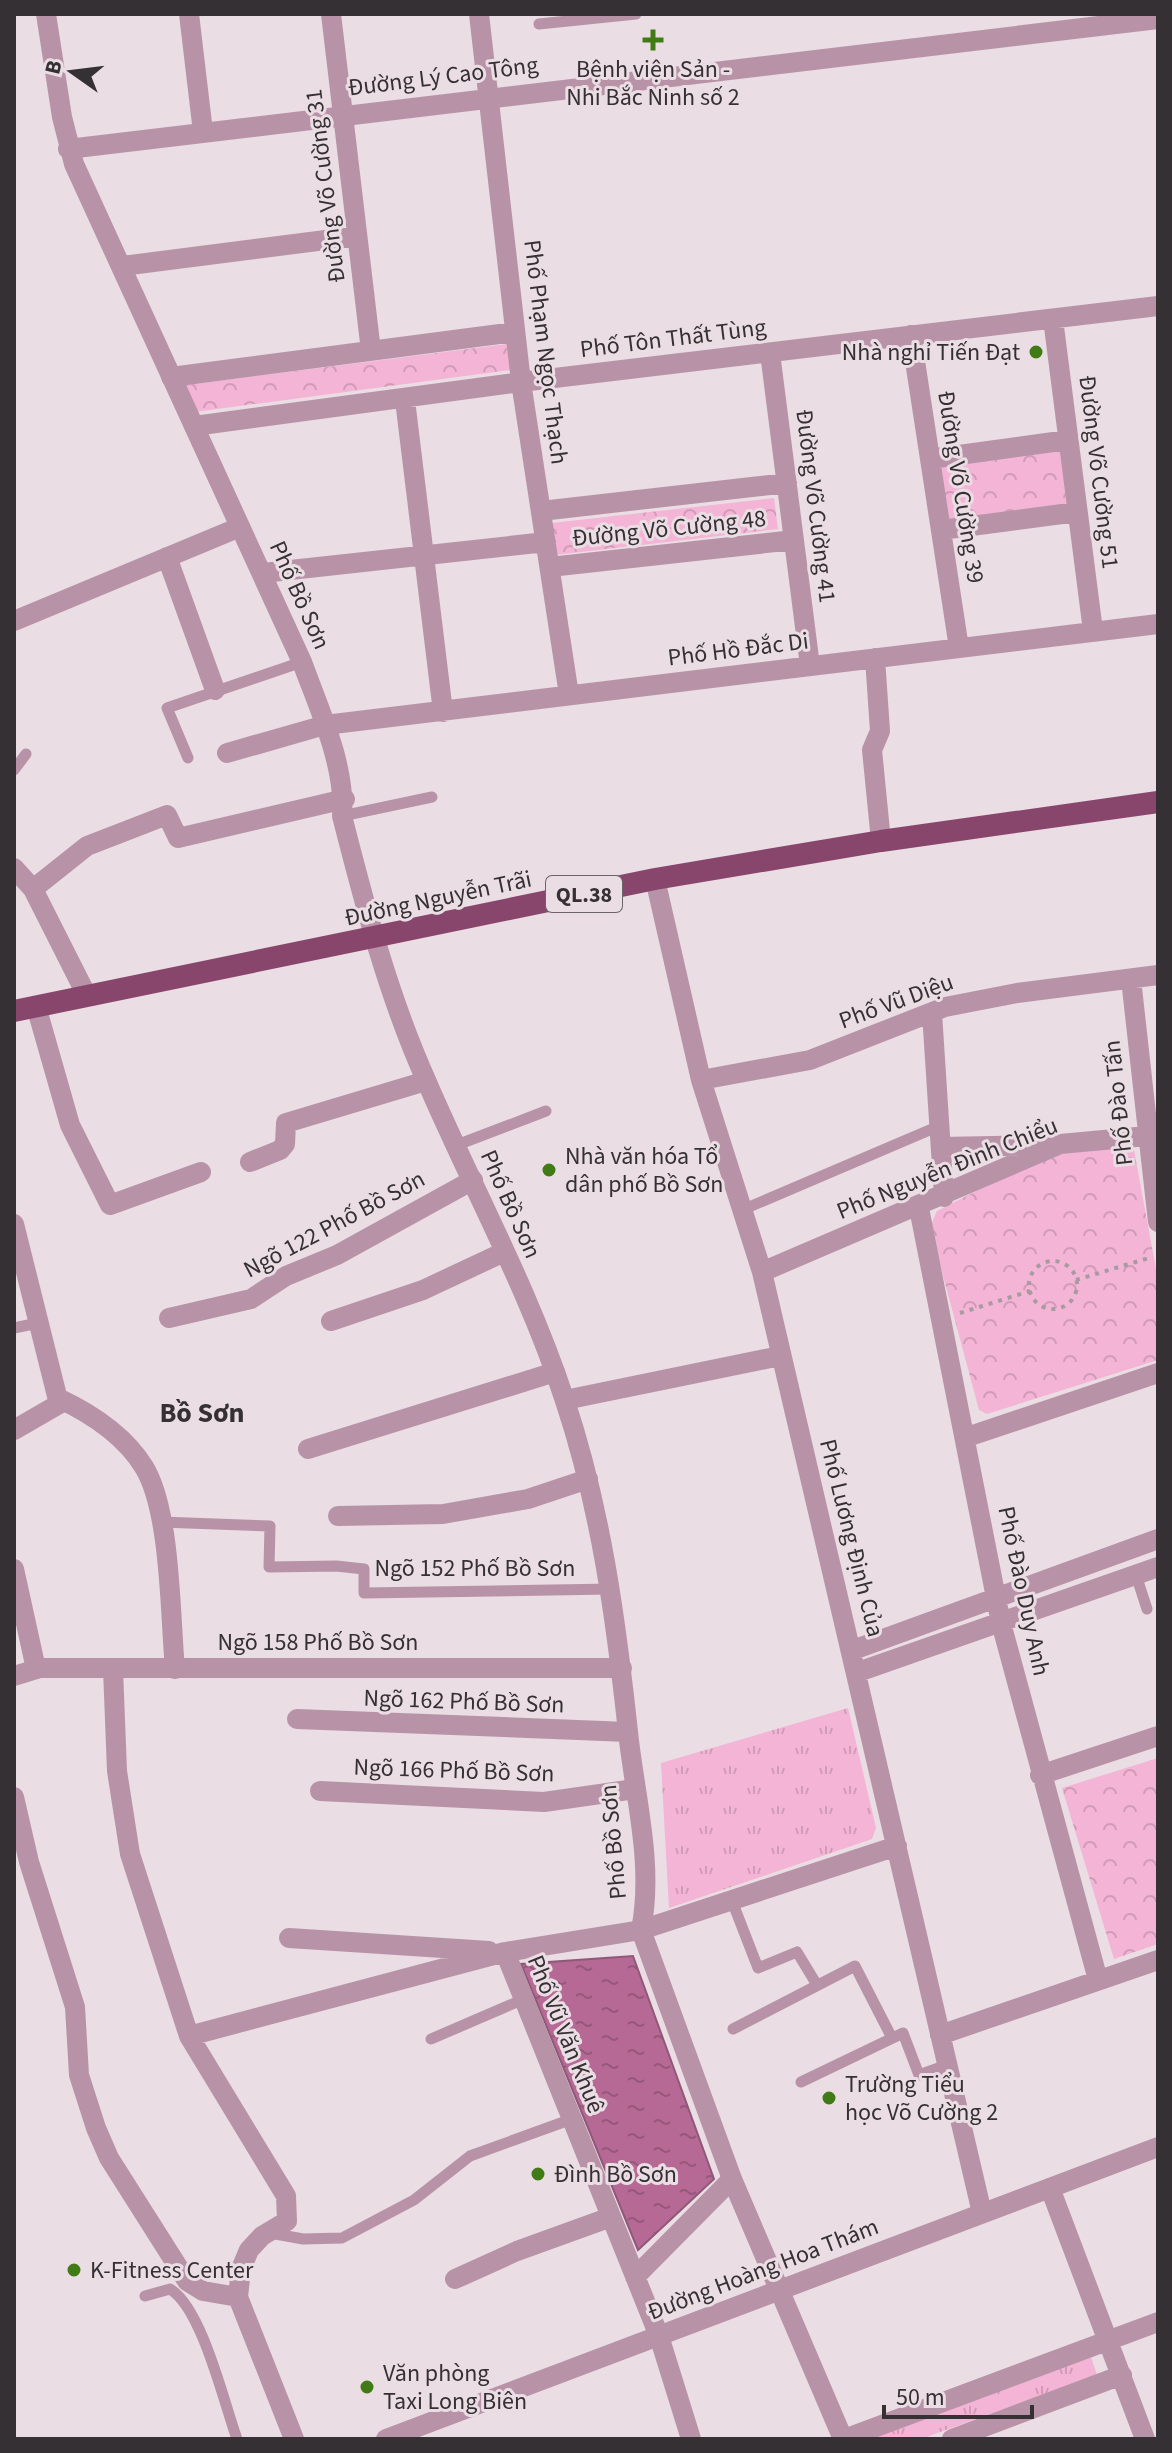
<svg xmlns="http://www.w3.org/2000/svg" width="1172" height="2453" font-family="'Source Sans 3',sans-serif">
<defs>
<pattern id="grass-tufts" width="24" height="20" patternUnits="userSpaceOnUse" patternTransform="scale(2)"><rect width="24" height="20" fill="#f3b4d6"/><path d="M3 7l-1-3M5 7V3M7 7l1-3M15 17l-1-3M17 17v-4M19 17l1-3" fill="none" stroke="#d19bb8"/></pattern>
<pattern id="park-crowns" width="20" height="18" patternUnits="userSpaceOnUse" patternTransform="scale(2)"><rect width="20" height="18" fill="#f3b4d6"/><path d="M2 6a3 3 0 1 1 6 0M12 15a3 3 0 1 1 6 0" fill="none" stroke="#d19bb8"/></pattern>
<pattern id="water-ripples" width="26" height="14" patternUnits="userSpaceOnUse" patternTransform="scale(2)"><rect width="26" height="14" fill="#b66995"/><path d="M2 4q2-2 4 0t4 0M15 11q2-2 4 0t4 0" fill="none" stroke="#95577a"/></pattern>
</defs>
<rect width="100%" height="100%" fill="#eadde3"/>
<path fill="url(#grass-tufts)" d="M848,1708l28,120 -4,11 -203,69 -8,-145z
M1091,2357l6,18 -176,64h-56z"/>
<path fill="url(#park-crowns)" d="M507,344l3,26 -315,42 -9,-27z
M1066,442l9,68 -130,15 -9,-65z
M774,498l4,31 -223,26 -3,-32z
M1121,1143l13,7 24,130v80l-171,54 -8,-4 -49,-183 7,-16 120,-61z
M1158,1758v186l-44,15 -52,-171z"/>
<path fill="url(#water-ripples)" stroke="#8f5878" stroke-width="2" d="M633,1956l81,223 -76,71 -117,-286z"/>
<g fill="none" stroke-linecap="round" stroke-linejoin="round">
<path stroke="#a59ba0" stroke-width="4" stroke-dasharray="4 6" stroke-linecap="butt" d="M1029 1285a24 24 0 1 1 48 0a24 24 0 1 1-48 0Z
M1076,1280l76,-23
M960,1313l70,-22"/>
<path stroke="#b893a7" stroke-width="11" d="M539,24l97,-10
M188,758l-21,-50 135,-46
M14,770l12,-16
M342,816l90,-19
M457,1145l89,-34
M742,1210l197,-84
M14,1328l24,-5
M161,1522l109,4 -1,41 67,-1 28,3v24l247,-4
M1136,1575l11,34
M732,1901l26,67 39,-16 20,33
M733,2029l122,-63 37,72
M431,2039l93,-40
M801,2082l102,-49 16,42 28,-10
M270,2233l33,6 39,-1 72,-38 56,-44 102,-37
M145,2296l25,-7c32,19 54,114 67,150"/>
<path stroke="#b893a7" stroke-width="20" d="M189,14l14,118
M331,14l40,337
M479,14l42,368 48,313
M122,266l235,-30
M1053,319l40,312
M911,335l48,313
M770,353l40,313
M171,377l344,-45
M405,400l38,312
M194,426l327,-44 637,-76
M930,459l138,-19
M541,511l246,-28
M941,530l136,-18
M167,557l48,133
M550,567l244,-27
M263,573l283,-31
M14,621l226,-94
M875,658l5,73 -8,19 9,91
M227,753l98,-28 833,-101
M14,868l19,21 54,107
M655,879l46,201 61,192 220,941
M33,889l54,-43 80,-31 11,23 167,-39
M1131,979l27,243
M36,1006l34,119 40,80 91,-33
M932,1013l12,184
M701,1080l109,-20 135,-53 72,-14 141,-18
M941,1147l112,-2
M250,1162l30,-12 5,-6 1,-21 140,-42
M919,1208l82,415 97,357
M14,1224l45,180 -45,26
M762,1272l298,-128 98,-9
M169,1318l82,-19 35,-23 51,-21 136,-75
M331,1321l92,-31 81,-38
M58,1398c32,15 67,38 86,69 27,44 26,148 31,202
M565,1400l215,-44
M967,1437l191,-64
M308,1449l247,-77
M338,1516l105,-2 85,-15 60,-20
M14,1569l22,100
M853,1650l305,-111
M113,1669l4,102 13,83 59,182 316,-84
M858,1672l300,-105
M14,1676l26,-8h582
M297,1719l331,13
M1040,1775l118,-39
M320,1791l224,11 91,-13
M14,1797l15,65 46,145 4,68 17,53 13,30 78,123 16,10 35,6
M289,1938l200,13
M940,2035l218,-75
M189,2036l97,160 1,25 -25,15 -13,14 -8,19 -3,28 56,142
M1050,2188l95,251
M635,2277l97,-98
M455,2279l62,-28 94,-34
M691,2439l-32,-103 -154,-384 136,-22 256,-84
M844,2439l314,-117
M952,2439l170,-64"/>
<path stroke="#b893a7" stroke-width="20" d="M46,14l16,103 12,47 228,498c17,47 44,104 40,154 23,90 46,179 84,264 46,107 103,210 139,321 36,108 51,219 63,331 7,66 26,132 13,198l91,249 111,260
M68,149l1090,-130
M386,2439l772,-292"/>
<path stroke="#88466d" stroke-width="22" d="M14,1011l641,-132 226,-38 277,-39"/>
</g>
<g fill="#417b15" stroke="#eadde3" stroke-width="3">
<path d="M649 28h8v8h8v8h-8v8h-8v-8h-8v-8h8z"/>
<circle cx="1036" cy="352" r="8"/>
<circle cx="549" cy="1170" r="8"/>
<circle cx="829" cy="2098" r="8"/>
<circle cx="538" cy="2174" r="8"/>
<circle cx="74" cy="2270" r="8"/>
<circle cx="367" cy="2387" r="8"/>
</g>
<g text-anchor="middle" stroke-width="6" stroke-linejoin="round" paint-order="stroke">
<rect fill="#eadde3" stroke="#6b6468" stroke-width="2" x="546" y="876" width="76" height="36" rx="6"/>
<g font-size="22" font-weight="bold" fill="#353033">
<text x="584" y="902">QL.38</text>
</g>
<g font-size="24" fill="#353033" stroke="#eadde3" text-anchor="start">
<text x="653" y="77" text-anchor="middle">Bệnh viện Sản -<tspan x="653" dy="28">Nhi Bắc Ninh số 2</tspan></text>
<text x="1020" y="360" text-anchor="end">Nhà nghỉ Tiến Đạt</text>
<text x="565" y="1164">Nhà văn hóa Tổ<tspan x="565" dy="28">dân phố Bồ Sơn</tspan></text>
<text x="845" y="2092">Trường Tiểu<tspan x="845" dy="28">học Võ Cường 2</tspan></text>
<text x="554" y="2182">Đình Bồ Sơn</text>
<text x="90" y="2278">K-Fitness Center</text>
<text x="383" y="2381">Văn phòng<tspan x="383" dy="28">Taxi Long Biên</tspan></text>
</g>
<g font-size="24" fill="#353033" stroke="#eadde3">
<text transform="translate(443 76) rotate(-7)" y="8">Đường Lý Cao Tông</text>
<text transform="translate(325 186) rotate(-97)" y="8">Đường Võ Cường 31</text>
<text transform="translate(673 338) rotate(-7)" y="8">Phố Tôn Thất Tùng</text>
<text transform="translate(546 352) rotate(83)" y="8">Phố Phạm Ngọc Thạch</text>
<text transform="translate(1099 472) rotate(83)" y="8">Đường Võ Cường 51</text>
<text transform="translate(961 487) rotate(81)" y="8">Đường Võ Cường 39</text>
<text transform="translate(816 506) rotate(83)" y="8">Đường Võ Cường 41</text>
<text transform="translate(669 528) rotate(-6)" y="8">Đường Võ Cường 48</text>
<text transform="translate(300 595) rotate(66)" y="8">Phố Bồ Sơn</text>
<text transform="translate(738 649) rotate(-7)" y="8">Phố Hồ Đắc Di</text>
<text transform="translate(438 898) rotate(-12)" y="8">Đường Nguyễn Trãi</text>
<text transform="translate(896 1001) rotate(-20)" y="8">Phố Vũ Diệu</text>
<text transform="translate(1118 1103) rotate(-96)" y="8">Phố Đào Tấn</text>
<text transform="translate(947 1168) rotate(-22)" y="8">Phố Nguyễn Đình Chiểu</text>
<text transform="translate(511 1204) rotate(66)" y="8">Phố Bồ Sơn</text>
<text transform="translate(334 1224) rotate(-28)" y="8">Ngõ 122 Phố Bồ Sơn</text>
<text transform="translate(852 1538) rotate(76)" y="8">Phố Lương Định Của</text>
<text x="475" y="1576">Ngõ 152 Phố Bồ Sơn</text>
<text transform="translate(1024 1591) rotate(78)" y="8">Phố Đào Duy Anh</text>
<text x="318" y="1650">Ngõ 158 Phố Bồ Sơn</text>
<text transform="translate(464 1701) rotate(2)" y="8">Ngõ 162 Phố Bồ Sơn</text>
<text transform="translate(454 1770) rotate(2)" y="8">Ngõ 166 Phố Bồ Sơn</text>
<text transform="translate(613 1842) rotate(-95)" y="8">Phố Bồ Sơn</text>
<text transform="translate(566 2034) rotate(68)" y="8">Phố Vũ Văn Khuê</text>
<text transform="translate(763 2269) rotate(-21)" y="8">Đường Hoàng Hoa Thám</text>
</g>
<g font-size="28" font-weight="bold" fill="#353033" stroke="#eadde3">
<text x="202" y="1422">Bồ Sơn</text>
</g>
</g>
<rect width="1172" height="2453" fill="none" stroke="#353033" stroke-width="32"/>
<g transform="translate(72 72) rotate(284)" stroke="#eadde3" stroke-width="6" paint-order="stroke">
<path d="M0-6L14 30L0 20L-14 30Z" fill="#353033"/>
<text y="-12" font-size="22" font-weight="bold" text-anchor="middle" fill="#353033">B</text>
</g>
<path d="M884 2405v12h148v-12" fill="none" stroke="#353033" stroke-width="4"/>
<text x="896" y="2405" font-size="24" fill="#353033" stroke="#eadde3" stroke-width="6" paint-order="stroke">50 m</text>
</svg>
